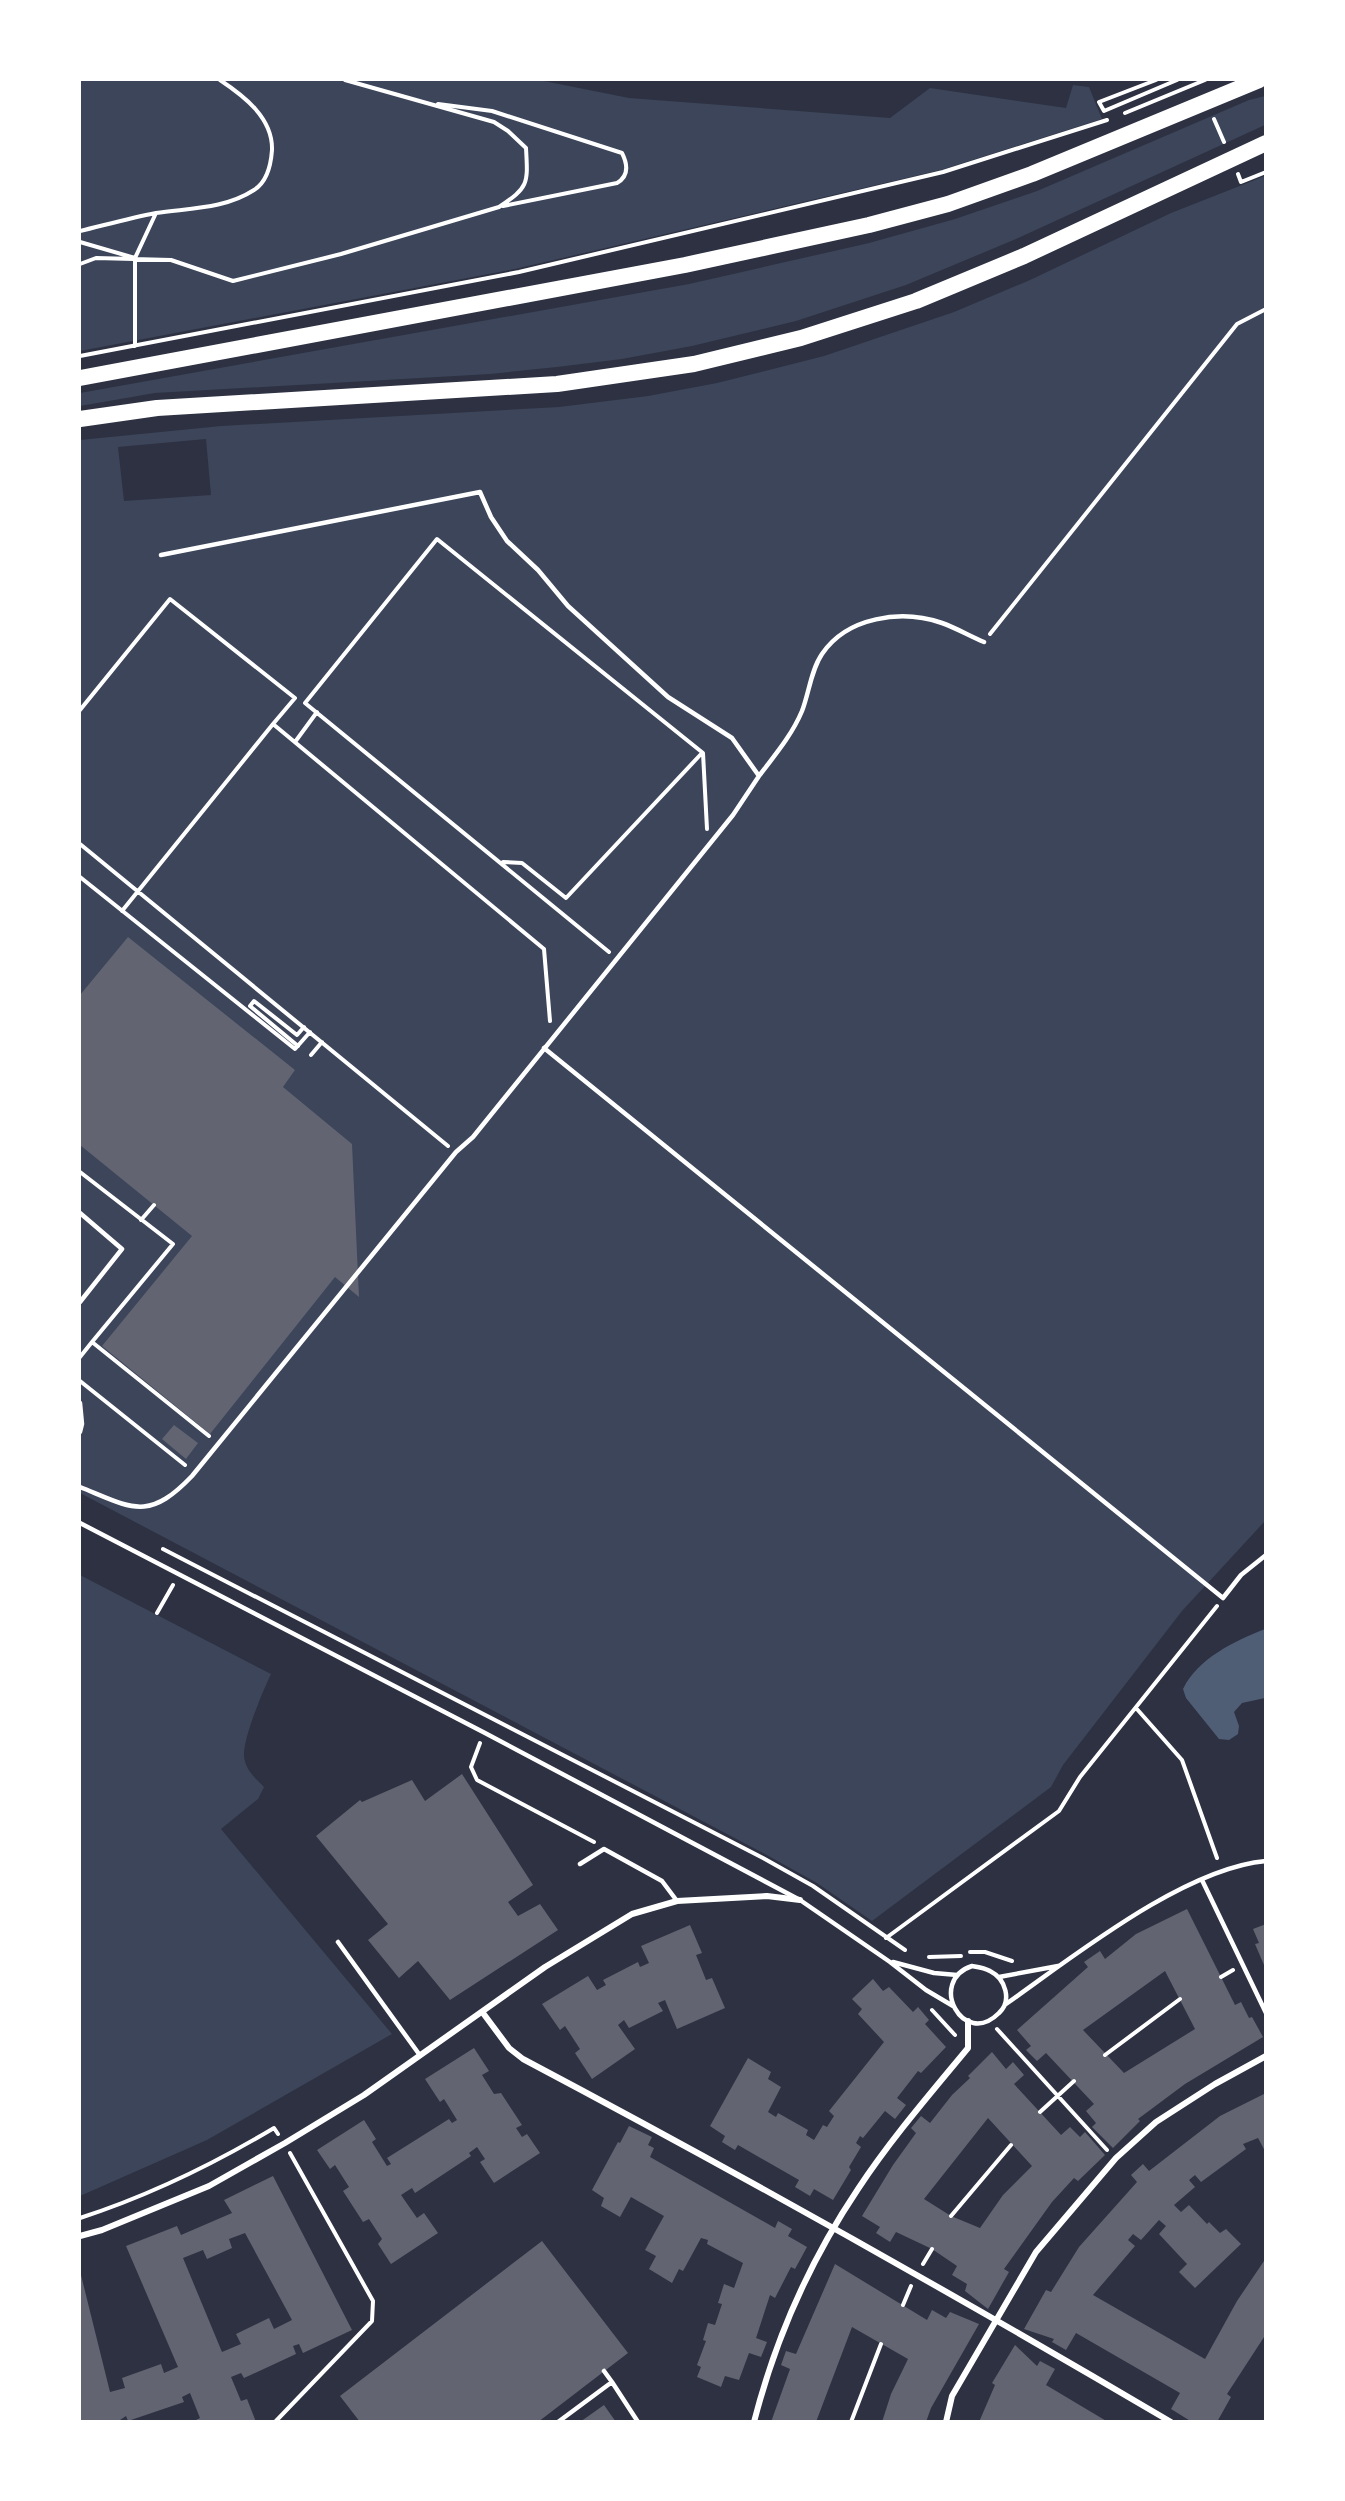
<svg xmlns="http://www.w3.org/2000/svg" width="1345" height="2501" font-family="Merriweather,serif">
<rect width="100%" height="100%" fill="#2d3142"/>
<path fill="#3c4559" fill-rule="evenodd" d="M80,80h459l90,18 261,20 40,-30 136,20 7,-23 16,2 13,32 -161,51 -426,99 -435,82z
M1265,96v29l-249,114 -110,46 -110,36 -104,25 -70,13 -65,8 -67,7 -335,19 -75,13v-13l609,-109 180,-41 86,-24 82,-28 212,-91z
M1265,176v1345l-83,90 -119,154 -12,22 -179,134 -55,-38 -52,-29 -685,-361v-1053l141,-14 338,-19 89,-11 69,-13 107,-27 130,-44 76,-32 141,-67zM206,439l5,56 -87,6 -6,-54z
M80,1575l191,99c-8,17 -28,64 -27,82 1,13 11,22 20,31l-6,12 -37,30 171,205 -185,106 -127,56z"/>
<path fill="#4f5d75" d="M1265,1629v69l-23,5 -8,9 5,14 -1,8 -9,6 -10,-1 -33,-41 -3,-9c15,-31 52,-48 82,-60z"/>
<path fill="#626471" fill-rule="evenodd" d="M128,937l167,133 -12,17 69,57 7,153 -24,-20 -125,157 -108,-88 90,-110 -112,-91v-150z
M174,1425l24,18 -12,16 -24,-20z
M462,1774l71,111 -25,17 10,14 22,-12 18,26 -108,70 -32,-39 -19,17 -31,-38 20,-16 -72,-88 44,-36 2,2 50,-22 13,21z
M1187,1909l48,96 6,-3 8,16 3,-1 11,20 -78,47 -47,35 2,2 -27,27 -21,-21 4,-4 -10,-12 8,-7 -48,-51 -9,8 -11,-11 5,-4 -14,-16 71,-63 -4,-5 16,-11 5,8 31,-25zM1165,1971l30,58 -71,44 -41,-43z
M1266,1924v40l-2,1 -9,-21 4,-1 -6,-14z
M690,1925l12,28 -6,2 10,25 6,-2 13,30 -48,21 -12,-29 -7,3 5,8 -34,17 -5,-8 -6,5 17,24 -43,30 -17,-26 5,-4 -15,-23 -5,4 -18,-26 46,-28 9,14 9,-5 -3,-5 35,-18 2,5 9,-4 -8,-17z
M873,1979l10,12 6,-4 24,25 5,-5 11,13 -4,4 21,23 -25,26 -3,-2 -21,27 9,7 -11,14 -10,-8 -22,27 -3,-2 -4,7 5,4 -12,20 2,3 -18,30 -19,-11 -4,7 -15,-9 4,-7 -61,-35 -3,5 -13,-8 3,-6 -15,-10 38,-68 23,14 -3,7 13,8 -13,25 8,5 2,-4 30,17 -2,5 8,5 9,-15 4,2 7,-11 -5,-5 55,-69 -26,-28 4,-5 -10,-10z
M474,2048l15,23 -7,4 12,19 7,-1 21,32 -6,3 6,9 5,-3 13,19 -46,30 -14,-21 5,-3 -8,-12 -8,6 2,3 -56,37 -3,-5 -11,7 16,23 7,-5 14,20 -47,31 -13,-20 4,-5 -13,-20 -6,3 -20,-31 6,-4 -14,-22 -5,4 -13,-19 47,-30 12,19 -4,3 15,24 4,-2 -4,-6 62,-39 3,4 5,-3 -13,-21 -4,3 -15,-23z
M992,2052l14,17 7,-7 11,13 -10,9 47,51 9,-8 10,10 5,-5 20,23 -27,26 -4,-3 -22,24 -48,67 5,3 -21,37 -23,-18 2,-7 -15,-9 5,-9 -25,-17 -36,-17 -6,10 -14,-9 4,-6 -18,-11 31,-51 23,-32 -5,-5 10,-12 9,7 22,-28 18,-17 -2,-2zM988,2118l44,48 -29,29 -23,33 -29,-12 -27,-17z
M1266,2093v60l-8,-15 -15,6 3,5 -45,33 -6,-7 -6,5 6,7 -21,18 7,7 8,-7 18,19 2,-2 11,11 6,-4 15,15 -46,44 -16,-16 8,-8 -28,-30 7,-8 -7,-6 -18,20 -8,-6 -5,6 7,6 -42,49 112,64 32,-58 29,-43v76l-39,60 4,3 -14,25h-25l-21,-13 9,-16 -104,-60 -10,17 -14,-8 2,-3 -30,-10 22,-39 5,2 28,-45 58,-65 -6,-7 12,-11 6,7 71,-55z
M629,2126l23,11 -4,8 6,3 -4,9 125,71 3,-7 14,8 -4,7 19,11 -12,22 -4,-2 -16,31 -5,-3 -14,43 11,4 -6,15 -12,-4 -10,27 -14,-4 -4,11 -24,-10 4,-10 -4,-2 9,-24 -3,-1 5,-17 7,2 7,-21 -4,-1 6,-19 10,4 9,-25 -36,-19 1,-4 -7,-2 -18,33 -4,-2 -7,14 -23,-14 7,-13 -11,-6 19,-34 -33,-19 -11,20 -19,-11 3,-8 -12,-8 26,-48 2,1z
M273,2176l79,154 -49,23 -4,-9 -6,2 3,8 -52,24 -3,-5 -10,4 10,24 6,-2 9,23h-64l8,-4 -10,-25 -8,4 2,5 -56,19 -2,-5 -9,6h-37v-151l30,121 15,-4 -3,-10 39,-14 3,9 14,-6 -52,-121 51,-20 4,9 51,-22 -8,-13zM245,2233l47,87 -18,9 -5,-11 -33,16 5,10 -19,8 -39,-94 20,-8 4,9 25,-11 -3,-9z
M542,2241l86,112 -90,69h-178l-20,-26z
M835,2264l92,56 5,-10 14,8 4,-6 29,12 -48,84 -5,14h-44l9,-28 17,-35 -56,-32 -36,95h-45l19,-53 -9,-4 5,-14 10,3z
M1015,2345l22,21 3,-5 15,8 -9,16 62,37h-129l16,-37 -3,-2z
M604,2405l12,17h-36z"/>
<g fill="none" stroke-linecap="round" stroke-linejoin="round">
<path stroke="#fff" stroke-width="4" d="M1156,80l-57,22 5,9 73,-31
M438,104l54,7 130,42c6,12 7,23 -5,30l-114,23
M1125,113l80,-33
M1214,119l10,23
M1238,174l3,8 25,-10
M80,231c25,-6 50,-13 76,-18 33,-5 69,-4 98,-23 13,-8 17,-26 18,-40 1,-32 -28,-54 -52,-70
M80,242l55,16v88
M135,258l21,-45
M80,264l16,-6 75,2 62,21 108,-27 158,-47c30,-20 29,-23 27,-59l-18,-17 -14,-9 -149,-42
M80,356l439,-84 424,-100 164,-52
M990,634l247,-310 29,-15
M80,710l90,-111 125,99 -22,26
M295,742l22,-30
M80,844l368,302
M503,862l19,1 44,35 136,-145
M80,877l215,172 15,-17
M122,911l151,-187 271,225 6,72
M609,952l-304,-249 132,-164 266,214 4,76
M298,1046l-48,-40 4,-5 43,34 7,-8
M311,1055l11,-13
M80,1172l93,72 -81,98 117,94
M141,1220l13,-15
M80,1357l12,-15
M80,1381l105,84
M163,1549l600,309 50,28 92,64
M157,1613l16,-28
M1136,1708l46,52 35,98
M480,1743l-9,24 6,13 117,62
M886,1938l173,-127 21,-34 137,-171
M970,1952h15l27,9
M929,1957l32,-1
M1221,1977l12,-7
M932,2010l23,25
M997,2029l110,121
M1105,2055l75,-56
M1040,2112l34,-31
M951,2216l60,-71
M80,2218c68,-22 132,-53 194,-90l4,6
M923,2264l9,-15
M903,2305l8,-19
M275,2422l97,-101 1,-20 -83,-148
M851,2422l30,-78"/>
<path stroke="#fff" stroke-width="4.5" d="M759,776c16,-21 33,-41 43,-65 7,-18 9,-41 20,-57 25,-37 79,-45 120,-31 14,5 28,13 42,19
M544,1048l679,550 18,-23 25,-20
M80,1213l42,36 -42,53
M80,1403l2,21 -2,8
M80,1487c52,21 68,35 112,-11l264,-324 17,-15 260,-322 26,-39 -27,-38 -64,-41 -100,-91 -30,-36 -31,-29 -16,-24 -11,-25 -319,63
M80,1523l405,210 315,167 90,62 36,28 27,16
M580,1864l24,-15 58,32 15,20
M1202,1880l64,133
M338,1942l81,112
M893,1962l41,11 23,2
M972,1966c6,1 13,2 18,5 16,8 22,30 9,42 -36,36 -72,-32 -27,-47z
M999,1977l59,-11
M1006,2004c67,-47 178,-136 260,-143
M604,2371l8,11
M558,2422l54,-40 26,40"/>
<path stroke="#fff" stroke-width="6" d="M483,2013l26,35 14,11c219,116 434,237 648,363
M80,2236l22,-6 107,-44 76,-43 79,-48 181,-128 87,-53 45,-13 90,-5 33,4
M754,2422c21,-82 57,-163 104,-233 33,-50 72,-95 110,-141v-27
M946,2422l6,-26 84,-144 80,-94 40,-36 59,-38 51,-28"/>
<path stroke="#fff" stroke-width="16" d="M80,378l605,-113 184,-40 79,-21 84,-30 227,-94
M80,419l77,-11 400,-24 137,-20 107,-26 115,-37 108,-45 242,-113"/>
</g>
<rect width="1345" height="2501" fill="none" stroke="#ffffff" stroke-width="162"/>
</svg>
